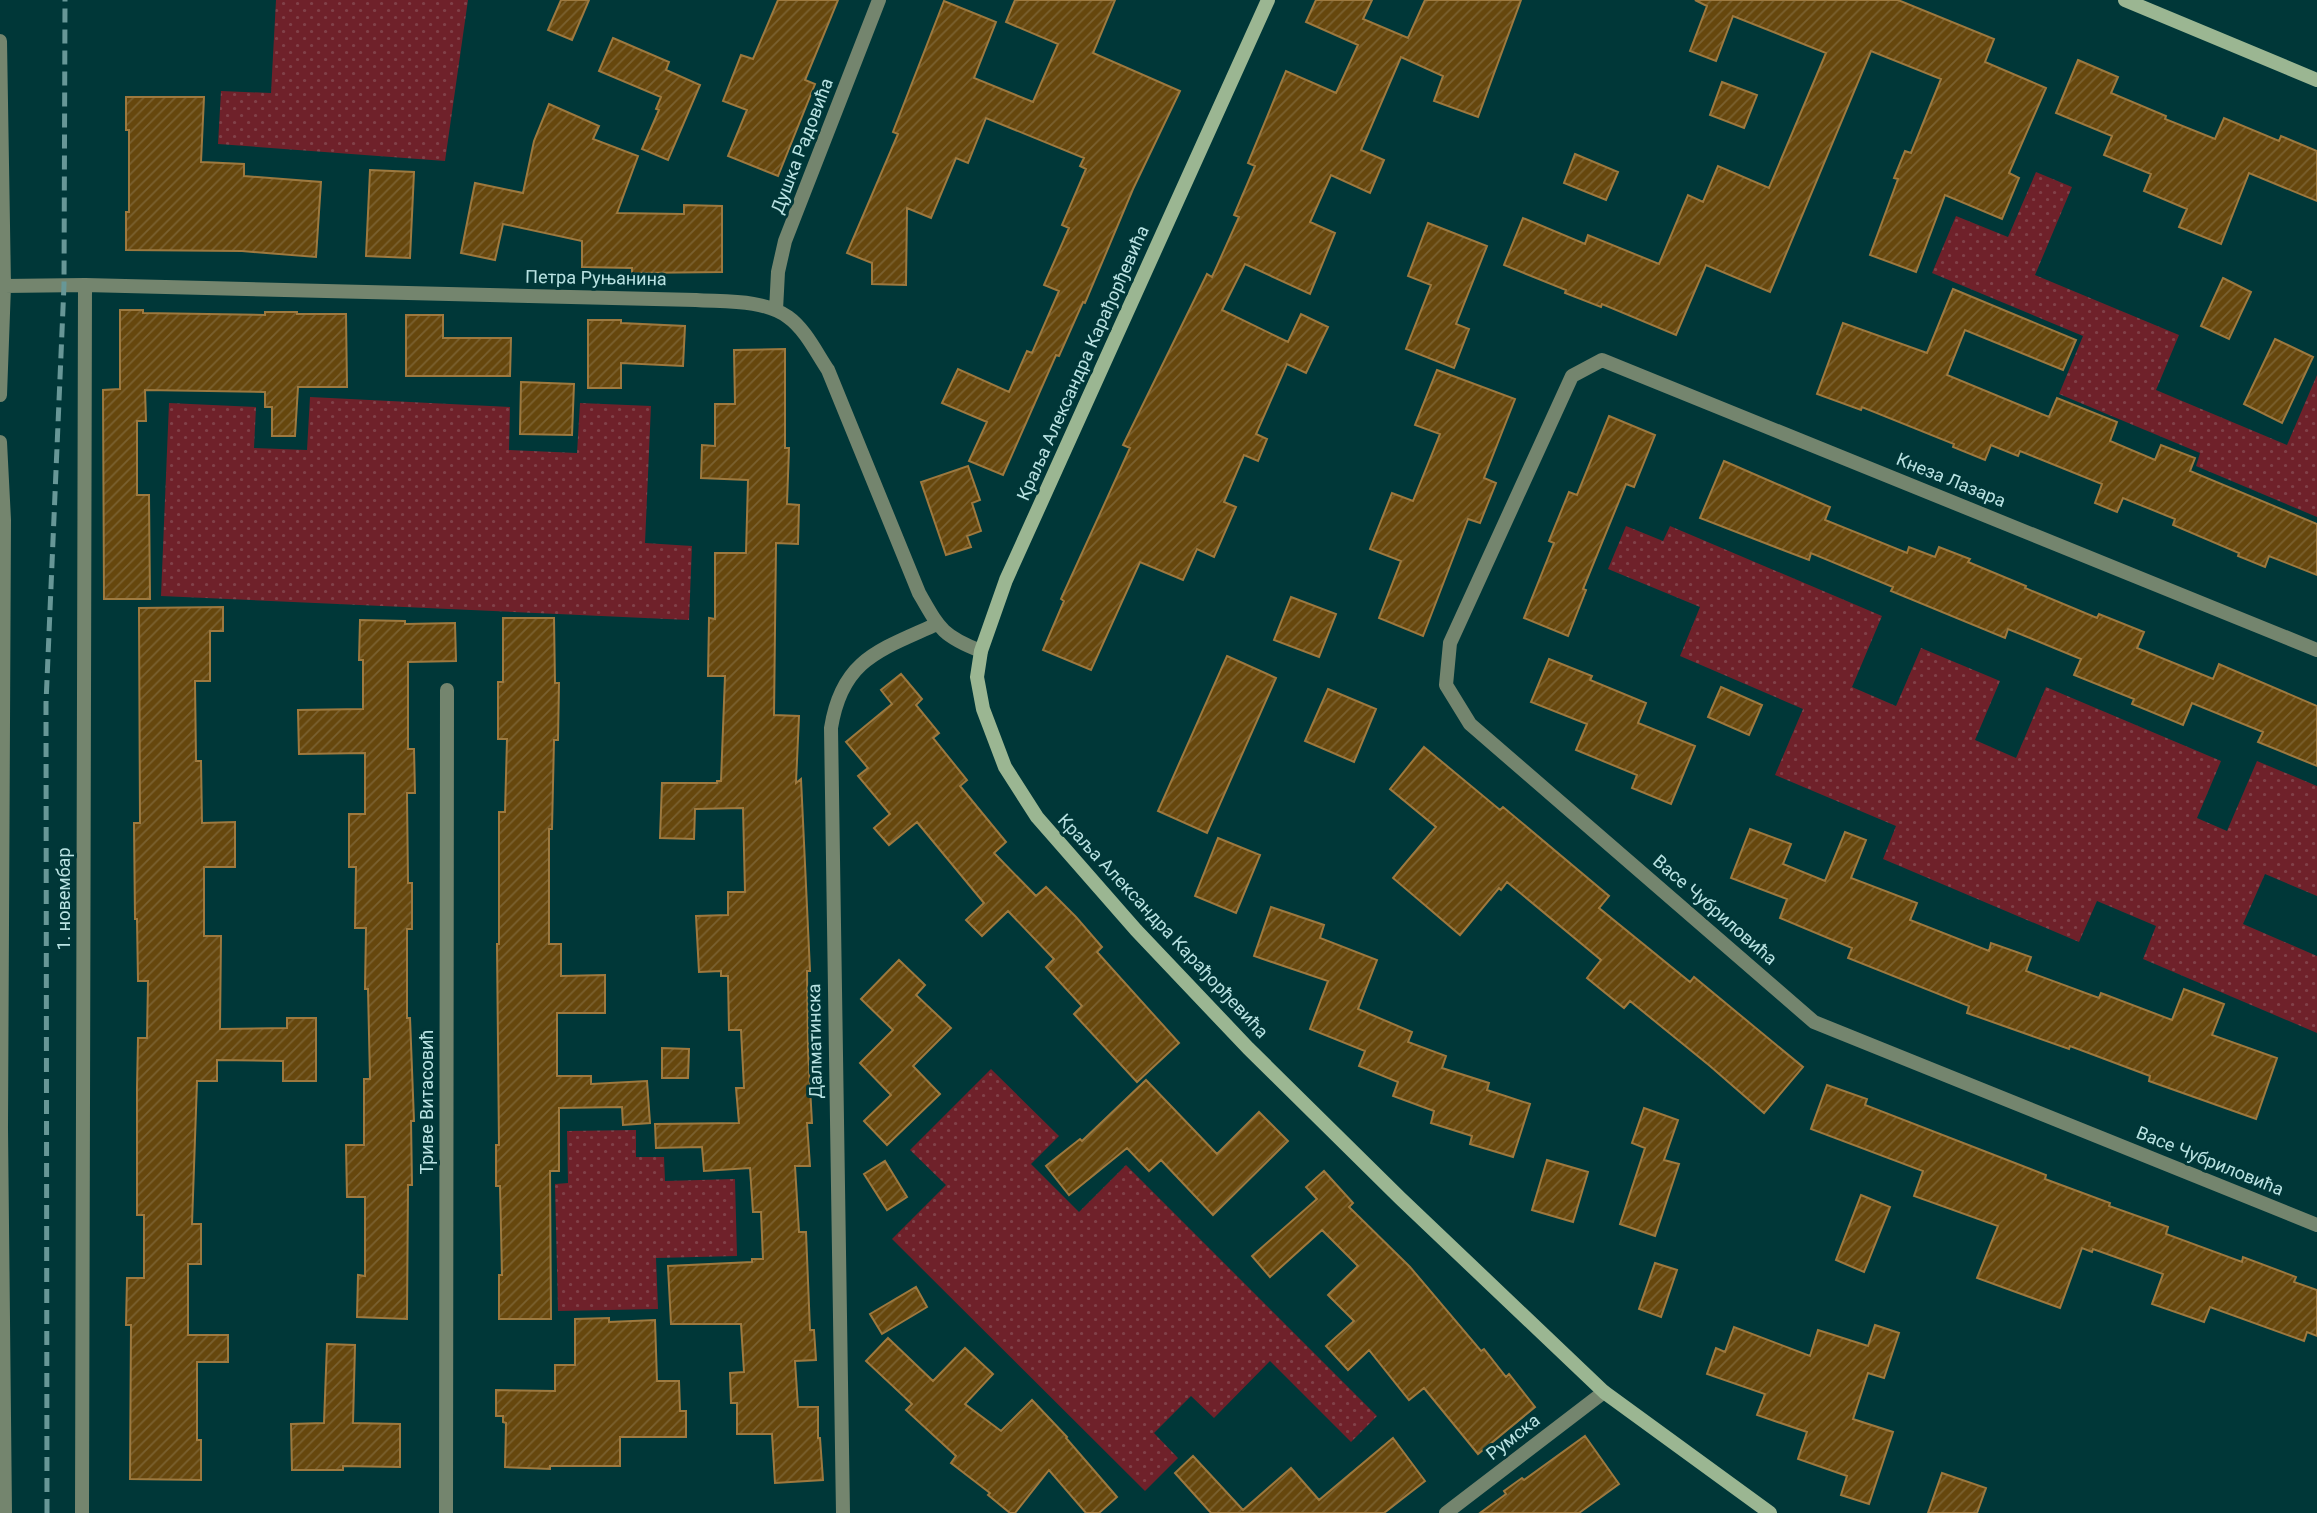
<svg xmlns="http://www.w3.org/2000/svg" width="2317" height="1513" font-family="Roboto,sans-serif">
<defs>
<pattern id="grass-dots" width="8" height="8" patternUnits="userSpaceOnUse" patternTransform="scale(1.75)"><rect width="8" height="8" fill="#6f212a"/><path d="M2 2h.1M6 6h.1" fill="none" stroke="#814149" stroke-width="1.8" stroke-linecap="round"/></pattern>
<pattern id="building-hatch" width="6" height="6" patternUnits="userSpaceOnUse" patternTransform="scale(1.75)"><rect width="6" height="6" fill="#66470d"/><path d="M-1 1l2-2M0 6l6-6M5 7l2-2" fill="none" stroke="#7a6130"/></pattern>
</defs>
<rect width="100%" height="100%" fill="#003738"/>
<path fill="url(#grass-dots)" d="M276,0h192l-23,161 -227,-17 3,-53 50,2z
M2036,172l36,15 -37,88 144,60 -23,55 131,55 30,-70v142l-121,-51 4,-13 -141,-59 24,-58 -151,-63 24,-57 52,21z
M310,397l200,10 -1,43 68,3 3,-50 71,3 -6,137 47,3 -3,74 -528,-24 8,-193 87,4 -2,41 53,2z
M1626,526l37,15 7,-15 212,90 -30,71 44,19 25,-58 79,33 -25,59 41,18 30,-71 175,74 -24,57 30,13 30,-70 60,25v110l-52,-22 -22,50 74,32v77l-174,-74 13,-33 -59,-25 -18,41 -196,-83 13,-33 -121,-51 28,-66 -123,-53 20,-49 -92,-38z
M991,1069l68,67 -28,28 48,48 47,-47 251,251 -26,26 -81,-81 -56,57 -23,-22 -37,37 24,25 -33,33 -253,-252 54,-54 -36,-35z
M636,1130v27h28l1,24 70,-2 2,77 -81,2 2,51 -100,2 -3,-127 13,-1 -1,-52z"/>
<path fill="url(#building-hatch)" stroke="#9d793f" stroke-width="2" d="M561,0h28l-17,40 -24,-10z
M778,0h60l-33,80 10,4 -37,92 -50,-20 19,-46 -24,-9 18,-46 12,4z
M1015,0h100l-22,53 87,38 -47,98 -48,114 -2,-1 -24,54 -3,-1 -53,120 -34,-14 18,-39 -45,-19 16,-34 51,23 18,-41 5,2 27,-62 -15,-6 25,-57 -7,-3 24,-56 -6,-3 4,-8 -98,-40 -18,45 -12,-5 -25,60 -24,-10 -1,77 -34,-1v-21l-25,-10 51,-119 -5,-2 51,-131 52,21 -22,56 59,24 25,-58 -52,-22z
M1316,0h56l-9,19 45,19 17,-38h96l-43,117 -44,-16 9,-25 -42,-19 -40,93 23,10 -14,33 -39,-18 -21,47 25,11 -25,61 -65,-30 -23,46 66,32 13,-28 27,13 -22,46 -19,-9 -31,70 11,5 -9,22 -14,-6 -20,47 12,5 -22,50 -17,-8 -14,31 -43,-18 -49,108 -48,-20 21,-49 -3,-2 69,-151 -7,-3 84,-171 5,3 27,-60 -5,-2 21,-49 -7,-3 38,-92 50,22 22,-48 -52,-23z
M1695,0h203l96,39 -9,23 61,26 -37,85 10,5 -17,41 -57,-24 -29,77 -46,-17 28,-76 -4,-1 11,-27 6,2 30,-74 -70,-28 -101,241 -64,-27 -30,70 -74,-31 -1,3 -36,-14 1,-3 -62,-25 19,-47 62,26 3,-9 71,29 29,-69 15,7 15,-36 51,22 57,-135 -93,-37 -17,45 -26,-10 17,-45z
M613,38l56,24 -3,8 34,15 -32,75 -26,-11 17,-39 -3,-1 5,-12 -62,-26z
M2078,60l40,17 -7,16 55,23 -1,3 50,20 9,-21 55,23 2,-5 36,15v50l-68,-28 -28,71 -42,-17 8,-18 -43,-18 7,-17 -47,-19 8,-19 -56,-23z
M1722,82l35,13 -13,33 -34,-13z
M126,97h78l-3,65 43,2v12l77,6 -5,75 -74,-6 -116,-1v-38h3v-82h-3z
M549,104l50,22 -6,13 45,17 -21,57 67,1v-9l38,1v66l-90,1v-5l-50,-1v-26l-79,-17 -8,36 -34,-7 14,-70 48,10 11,-52z
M1575,154l43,18 -12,28 -42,-17z
M370,170l44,2 -4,86 -44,-2z
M1428,223l59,23 -31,78 13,5 -15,39 -48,-19 25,-64 -23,-9z
M2223,278l28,14 -22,47 -28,-13z
M1953,289l123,51 -13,30 -98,-40 -18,45 102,42 8,-19 60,24 -7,19 45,19 6,-15 34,13 -5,13 127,53v51l-48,-19 -4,11 -27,-11 1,-3 -66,-28 2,-6 -52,-21 -6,14 -22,-9 7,-19 -82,-33 -2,5 -27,-11 -6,15 -32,-13 1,-3 -92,-37 -1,3 -44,-16 26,-71 84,30z
M120,310h23v3l122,2v-3h32v2h49l1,73h-49l-3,49h-23v-29h-7v-15l-120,-2 1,31h-9v74h12l1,104h-46l-1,-209 17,-1z
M406,315h37v23h68l-1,38h-104z
M588,320h33v3l64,3 -2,40 -62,-3v25h-33z
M2275,339l38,18 -31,66 -38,-19z
M785,349v99h4l-2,56 12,1 -1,39 -22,-1 -2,172 25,1 -3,67 5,-4 9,192h-3l1,80 4,72h-5l3,43h-15l4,66h7l4,98h4l2,30 -21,1 3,46h20v31h2l3,42 -48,3 -3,-49h-35v-31h-6l-1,-30 14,-1 -3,-48h-70l-3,-58 84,-4v-3h11l-2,-47h-8l-3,-44 -46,3 -2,-24 -46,1 -1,-24 84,-1 -3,-35h8l-3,-58h-12l-1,-54h-7v-5l-22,1 -3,-56 32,-1v-23h17l-2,-84 -48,1 -1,30 -34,-1 2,-55h55v-2h4l4,-105h-17l1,-58 6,1v-66h31l2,-73 -47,-2 1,-33 13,1v-42h20l-1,-54z
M1437,370l78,29 -31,79 12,5 -16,40 -12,-4 -45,117 -44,-18 22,-57 -31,-12 22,-56 21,8 27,-67 -25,-9z
M521,382l53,2 -2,51 -52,-1z
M1609,416l46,19 -21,52 -8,-3 -43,105 3,1 -18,46 -44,-18 30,-75 -5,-2 20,-49 8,3z
M1724,461l106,46 -5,13 82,33 2,-6 26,10 4,-10 31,12 -2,3 58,24 -1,2 72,30 2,-4 45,18 -7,16 76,31 6,-15 98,42v60l-59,-24 5,-10 -71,-29 -9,22 -51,-21 2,-5 -60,-24 7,-16 -73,-30 -3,9 -114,-47 2,-4 -82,-34 -2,7 -109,-42z
M968,466l12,34 -8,3 9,28 -14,5 4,11 -25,8 -25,-73z
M1291,597l45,17 -17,43 -45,-17z
M223,607v24h-13v50h-15l1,80h5l1,62 33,-1v45h-31v69h17l-1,93 67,-1v-10h29v63h-33v-20l-66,-1v21h-20l-5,143h9v40h-13v71h40v27h-31v78h4v40l-71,-1 1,-154h-5l1,-47h17v-63h-7v-127l1,-50h9l1,-57h-10l-1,-62h-2l-1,-96h6l-1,-215z
M503,618h51l1,65h4l-1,57h-4l-2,89h-3v115h12v32l44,-1v38h-48v63h34v8l56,-3 3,42 -27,2 -1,-18 -63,1v63h-9l1,148h-52v-44h3l-2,-89h-4v-41h3l-2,-201h2v-132h6l2,-73h-9v-57h5z
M360,620l45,1v3l50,-1 1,38 -48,1v87h6l1,44h-8l1,90h4v46h-5v89h3l4,103h-3l1,64h-4l-1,134 -50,-2 1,-42 7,1v-79h-18l-1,-52h18v-66h6l-2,-90h-3l1,-61h-11l1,-61h-7v-53h16v-61l-66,1 -1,-44 65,-1v-49h-4z
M1227,656l49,22 -69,155 -49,-22z
M1549,659l43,17 -2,4 56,23 -8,20 57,23 -24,58 -39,-16 5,-13 -61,-25 11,-26 -56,-22z
M901,674l21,25 -6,6 23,28 -6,5 34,42 -7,6 46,56 -12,11 42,43 10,-9 30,30 26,30 -5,5 82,91 -42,39 -63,-68 8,-8 -36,-39 8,-8 -46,-48 -26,25 -16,-16 18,-17 -67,-81 -28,23 -15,-17 16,-14 -32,-38 10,-8 -22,-26 46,-38 -11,-14z
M1721,687l41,18 -13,30 -41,-18z
M1328,689l48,20 -22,53 -49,-21z
M1424,747l76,63 3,-3 106,89 -10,12 91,74 4,-5 109,90 -39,46 -54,-47 -80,-65 -6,7 -37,-30 14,-18 -94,-78 -6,8 -2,-2 -39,47 -67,-57 43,-51 -46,-38z
M1750,829l41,15 -8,20 42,17 20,-49 21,8 -15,38 66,25 -7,17 79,31 2,-8 40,14 -5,14 73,27 2,-5 71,27 12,-31 40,15 -12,31 65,23 -21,61 -107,-38 1,-5 -80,-30 -1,3 -102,-36 2,-7 -121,-48 4,-10 -72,-30 7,-19 -56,-21z
M1218,838l42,17 -24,58 -41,-17z
M1271,907l53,18 -4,13 57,22 -19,49 54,23 -4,10 38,14 -4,12 47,15 -2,7 43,14 -17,53 -43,-13 2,-8 -41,-13 3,-12 -41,-15 5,-14 -39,-16 6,-15 -55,-22 18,-48 -74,-25z
M899,960l26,25 -9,10 35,33 -38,38 27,28 -53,51 -23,-24 27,-26 -31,-32 33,-33 -32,-31z
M662,1048l27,1 -1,29h-26z
M1146,1080l71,74 42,-42 29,29 -75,74 -52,-55 -12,11 -22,-23 -58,47 -23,-29 34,-27 2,2z
M1827,1085l40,14 -2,6 181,70 -1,4 65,24 -1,3 59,21 -2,7 76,28 1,-5 53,20 -2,5 23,8v46l-10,-4 -3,9 -94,-34 -6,15 -52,-18 11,-30 -70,-25 -1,3 -10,-4 -22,60 -83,-30 21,-52 -84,-30 9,-25 -112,-42z
M1644,1108l34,12 -14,40 15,4 -24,72 -35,-12 25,-76 -13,-5z
M1547,1160l41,12 -15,50 -41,-12z
M885,1161l22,36 -20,13 -23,-36z
M1324,1171l29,32 -4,4 61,60 71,84 3,-2 22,28 3,-3 26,33 -57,47 -54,-66 -15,12 -40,-50 -21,20 -22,-24 28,-25 -26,-26 30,-29 -36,-36 -52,47 -18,-21 65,-57 -11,-12z
M1861,1195l29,12 -26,65 -28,-12z
M1655,1263l22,7 -16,47 -22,-8z
M916,1287l11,20 -45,27 -12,-20z
M609,1318v4l46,-2 2,61h22l1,30h6v26h-66v29h-70v3l-45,-2 1,-44 -3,-1v-6h-7v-26l59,1v-26h20v-46z
M1875,1325l24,8 -15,45 -16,-5 -15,46 40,13 -24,72 -28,-9 6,-19 -49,-17 9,-27 -50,-17 8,-21 -58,-20 9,-26 9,4 9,-25 76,29 8,-26 50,16z
M888,1338l45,43 32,-33 28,26 -28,30 36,27 31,-31 35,37 -1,1 51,59 -18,16h-13l-37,-43 -34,43h-5l-22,-18 2,-2 -39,-30 5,-7 -50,-46 6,-6 -46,-43z
M327,1344l28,1 -2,78 47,1v43l-57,-1v4h-51l-1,-46 33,-1z
M1585,1436l34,48 -40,29h-99l26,-19 -2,-3 18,-13 2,2z
M1393,1438l32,43 -41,32h-173l-36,-40 18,-17 50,54 48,-42 28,32z
M1942,1473l44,15 -9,25h-49z"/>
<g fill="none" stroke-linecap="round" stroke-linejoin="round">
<path stroke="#74856e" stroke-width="14" d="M0,41l4,245 -4,109
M4,286l81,-1 611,15c29,2 67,-1 92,17 17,12 28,35 40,53l91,223c20,35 23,43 62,58
M776,310l2,-38 7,-31 94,-241
M0,442l4,78 -3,608 4,385
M2317,650l-715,-290 -30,16 -122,267 -4,42 24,39 344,298 503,203
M82,1513l3,-1228
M446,1513l1,-823
M843,1513l-12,-785c11,-69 49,-78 106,-104
M1446,1513l158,-121"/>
<path stroke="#9bb692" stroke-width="14" d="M1268,0l-262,580 -25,71 -4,26 6,32 22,58 32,50 99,113 112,118 152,150 204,194 166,121
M2125,0l192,80"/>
<path stroke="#679797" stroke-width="5" stroke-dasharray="14 7" stroke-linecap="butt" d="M47,1513l-1,-810 18,-418 1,-285"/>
</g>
<g text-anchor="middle" stroke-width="6" stroke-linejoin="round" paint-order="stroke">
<g font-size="18" fill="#b9e3e3" stroke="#003738">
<text transform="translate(802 146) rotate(-69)" y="6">Душка Радовића</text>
<text transform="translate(596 278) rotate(1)" y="6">Петра Руњанина</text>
<text transform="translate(1083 363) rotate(-66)" y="6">Краља Александра Карађорђевића</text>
<text transform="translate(1951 480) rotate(22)" y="6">Кнеза Лазара</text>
<text transform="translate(64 899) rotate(-90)" y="6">1. новембар</text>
<text transform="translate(1715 910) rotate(41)" y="6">Васе Чубриловића</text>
<text transform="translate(1163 926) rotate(47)" y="6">Краља Александра Карађорђевића</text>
<text transform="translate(815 1041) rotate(-91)" y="6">Далматинска</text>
<text transform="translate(427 1102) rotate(-90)" y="6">Триве Витасовић</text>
<text transform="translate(2210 1161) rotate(22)" y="6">Васе Чубриловића</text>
<text transform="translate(1513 1437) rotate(-38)" y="6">Румска</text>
</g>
</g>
</svg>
